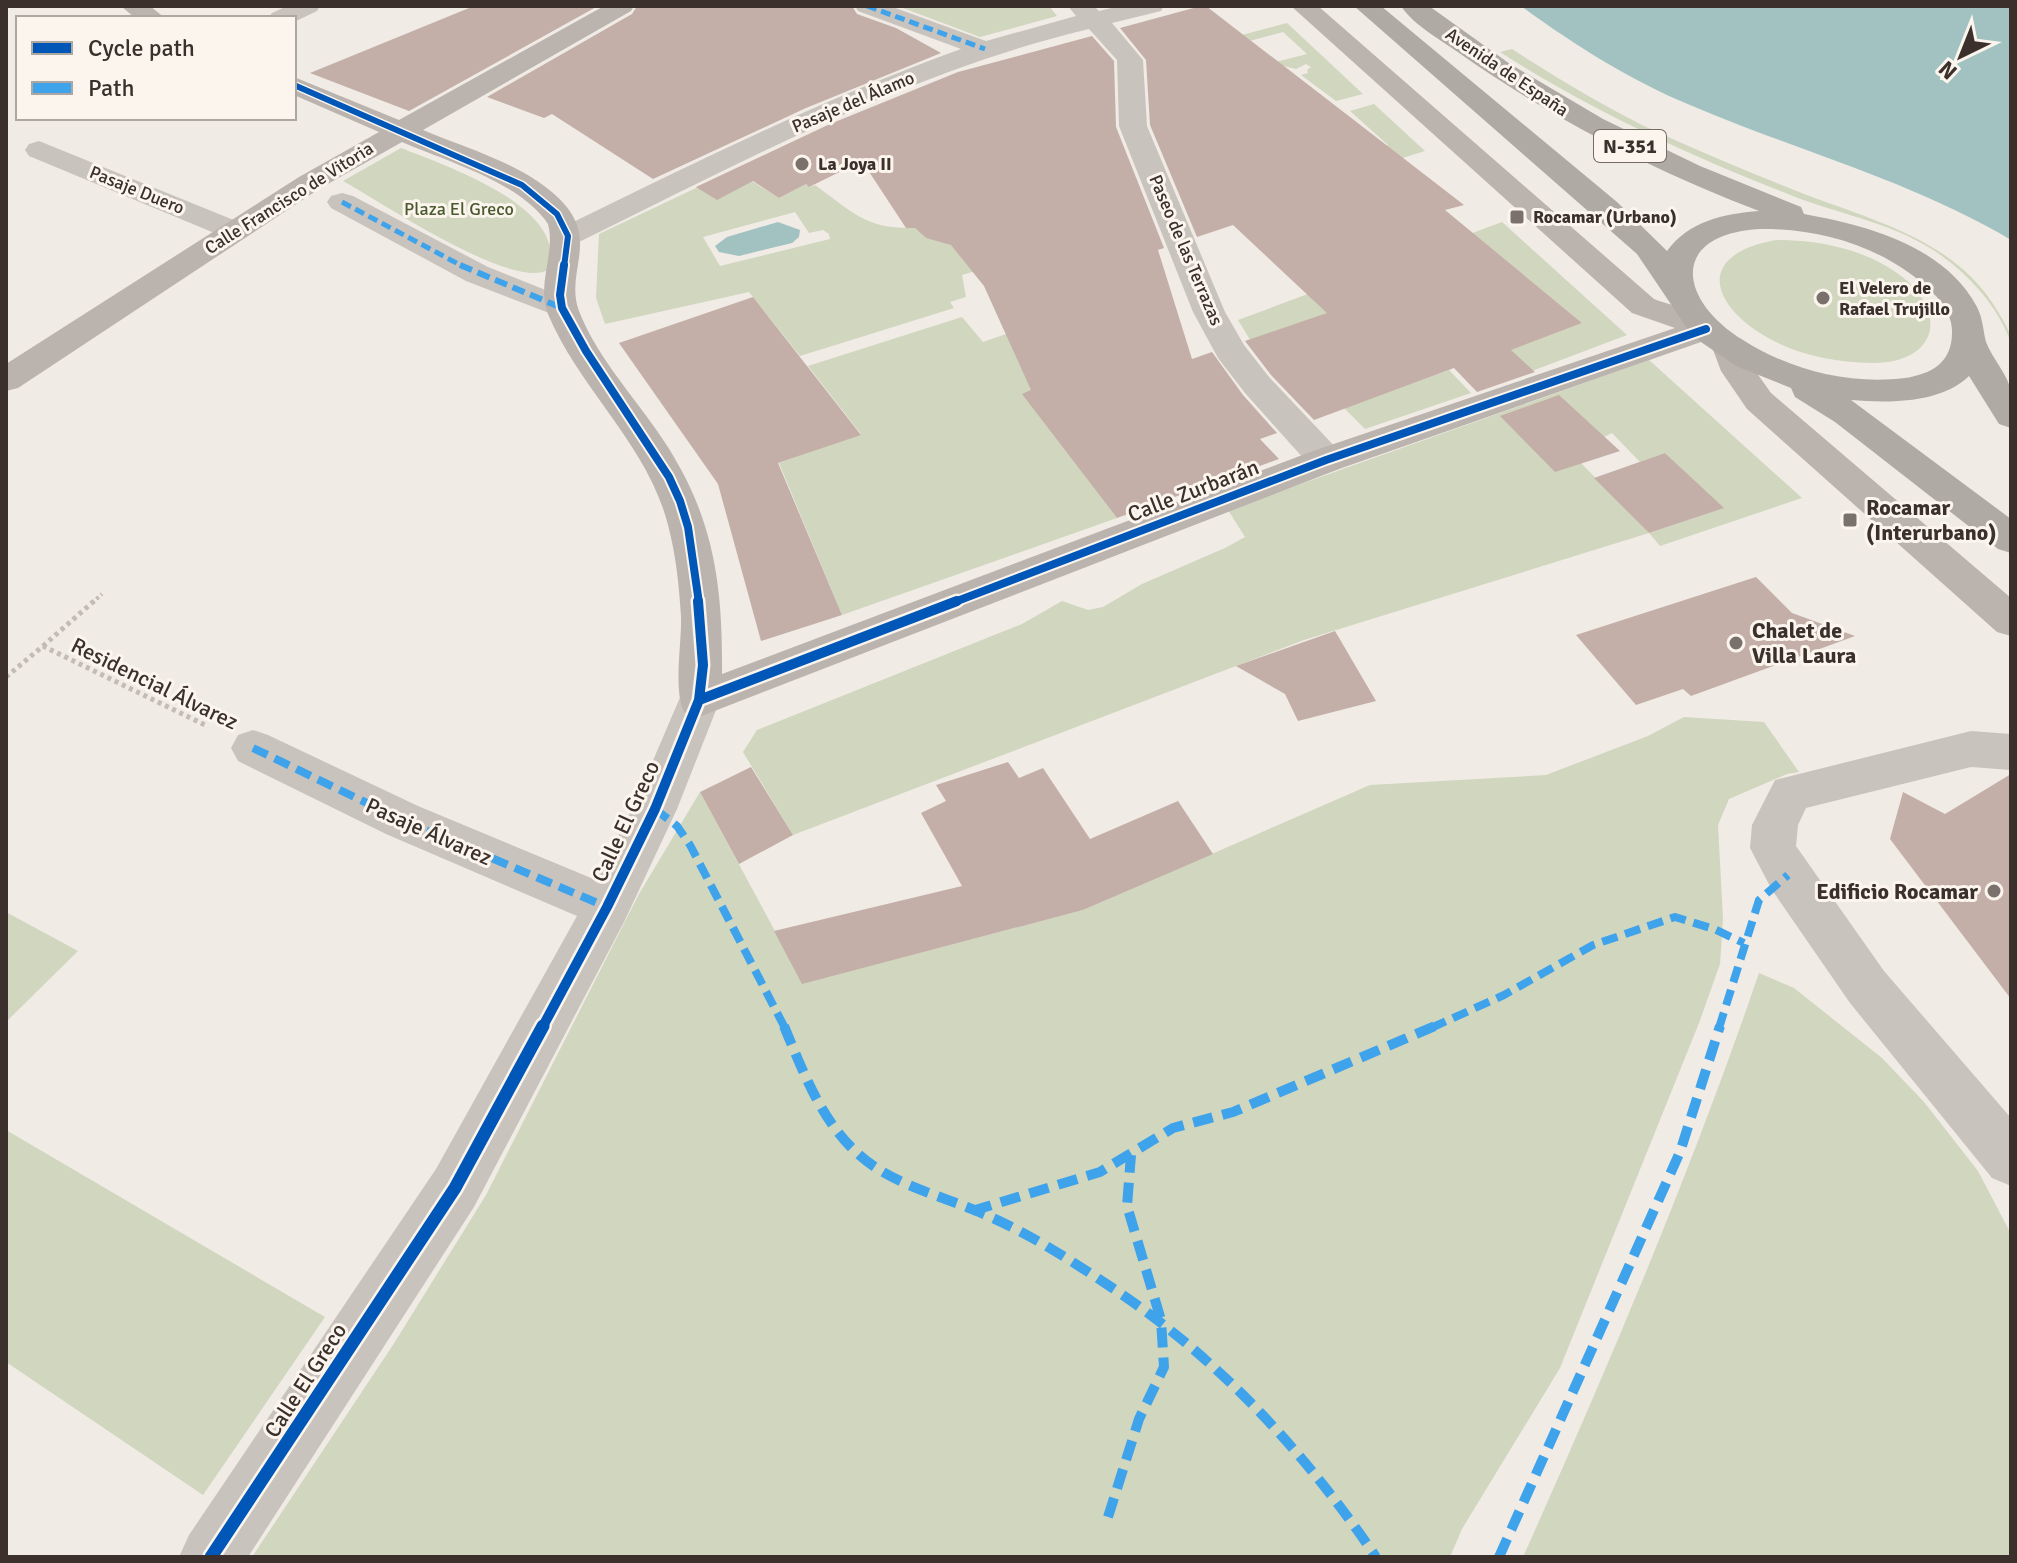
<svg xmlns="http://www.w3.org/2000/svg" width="2017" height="1563" font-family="Signika,sans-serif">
<rect width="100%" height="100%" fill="#f0ebe5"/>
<path fill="#d1d6bf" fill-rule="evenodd" d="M911,6h138l8,10 -77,21 -77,-29z
M1287,23l76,71 -27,7 -35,-26 7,-2 -1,-3 4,-3 -5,-3 -10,5 -16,-4 -41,12 -9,-6 -8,3 2,5 -28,7 -44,-2 -1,-25zM1283,32l24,22 -67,17c-8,-6 -18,-2 -25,-9l-1,-4 5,-3 -4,-5z
M1512,49c47,30 96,60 147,84 46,21 93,40 140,59 72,28 156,47 198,118 6,11 14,21 14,33 -13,-38 -47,-74 -81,-95 -44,-27 -96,-35 -142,-54 -100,-39 -198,-84 -288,-142z
M1374,104l51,47 -97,30 60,-36 -38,-34z
M401,148c42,17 170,59 147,122 -37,20 -167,-68 -205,-89z
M734,170l45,28 27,-14 4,3 5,-2c39,28 50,44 100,43l11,10 21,2 42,27 -27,8 4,22 -16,5 4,6 -154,48 -51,-64 -144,32 -9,-26 3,-64zM795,212l14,21 14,-3 6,4 1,5 -110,27 -17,-29z
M1502,222l125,113 -103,39 -22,-21 80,-30 -83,-68 -233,111 -28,-46z
M1776,240c42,0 85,8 121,33 53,37 42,91 -26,90 -33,-1 -65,-6 -95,-21 -61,-30 -88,-86 0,-102z
M962,317l21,25 23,-8 20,11 83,21 -86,28 94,124 -275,97 -63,-152 82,-29 -53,-68z
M1649,360l153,138 -142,48 -11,-13 -345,107 -511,195 -50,-83 14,-22 265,-106 40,-23 26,9 15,-3 39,-23 83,-36 20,-11 -17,-27zM1612,433l28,29 25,-9 58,55 -74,25 -68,-70 23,-26z
M1449,370l22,23 -106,36 -21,-21z
M1684,717l80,5 35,50 -12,2 -58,25 -11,26 5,94 -3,45 -21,59 -139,345 -98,161 -12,28h-1198l141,-212 93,-150 153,-301 61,-102 103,191 280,-73 287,-125 176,-10 102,-39z
M6,912l72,39 -72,71z
M1759,973l35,15 88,70 42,44 54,69 33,63v323h-488c86,-192 168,-385 236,-584z
M6,1130l319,187 -122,178 -197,-133z"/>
<path fill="#a1c2c1" d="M1521,6h490v234c-101,-60 -214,-89 -321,-135 -60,-25 -117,-61 -169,-99z
M778,222l22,8 -1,7 -7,6 -53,13 -20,-4 -4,-6 12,-9z"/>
<path fill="#c3afa7" d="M474,6h124l-189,105 -99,-38z
M637,6h215l5,8 39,14 45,25 -135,55 -153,71 -101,-65 -8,4 -57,-21 145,-83z
M1201,6h5l258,199 -19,5 137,113 -71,27 24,22 -58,20 -23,-24 -140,52 -43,-45 -26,-34 82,-28 -94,-88 -36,12 -47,-112 -4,-65 -26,-32z
M1092,36l22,25 2,66 48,121 -6,2 34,109 20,-7 31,43 34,38 -17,6 19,20 -162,59 -95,-124 9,-4 -47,-104 -33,-41 -25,-7 -11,-10h-9l-44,-67 -53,26 -3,-3 -27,14 -26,-17 -36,19 -21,-13 134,-63 128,-52z
M753,297l108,138 -83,28 64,152 -81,26 -43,-157 -99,-141z
M1559,395l61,56 -65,21 -55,-56z
M1665,453l59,55 -75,25 -55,-55z
M1756,577l36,36 63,23 -164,60 -8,-7 -47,16 -60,-70z
M1335,631l41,70 -78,20 -13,-27 -49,-28z
M1008,762l11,16 24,-10 47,71 88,-38 35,53 -130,56 -281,74 -28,-53 188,-45 -41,-73 25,-12 -10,-16z
M751,767l42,68 -54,29 -39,-72z
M2011,774v225l-121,-160 13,-47 42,22z"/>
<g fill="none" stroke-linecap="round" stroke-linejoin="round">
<path stroke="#c2bbb6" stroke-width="4" stroke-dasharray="3 3" stroke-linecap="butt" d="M92,603l10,-9"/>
<path stroke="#c2bbb6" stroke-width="5" stroke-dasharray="4 4" stroke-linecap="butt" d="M43,646l51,-45
M6,677l37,-31 162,79"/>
<path fill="#c9c3be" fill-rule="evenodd" d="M287,6h33l-3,5 -23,11v-4h-26l4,-5z
M855,6h35l96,35 90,-25 -8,-10h26l5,5 21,-5h44l-3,5 -49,12 31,37 4,66 78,186 19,33 25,32 70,74 5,9 -5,9 -13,4 -13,-4 -68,-76 -27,-35 -25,-46 -74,-186 -2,-66 -28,-31c-180,43 -345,132 -510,213l-11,3 -11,-3 -4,-6 4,-6c133,-65 265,-131 404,-181l-103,-38z
M39,141l207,84 4,6 -4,6 -11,3 -11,-3 -195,-81 -4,-6 4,-6z
M342,193l11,3 135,71 85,34 5,7 -5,7 -11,3 -96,-37 -135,-73 -4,-6 4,-6z
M699,683l15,5 6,12 -43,109 -53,113 -150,285 -226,350h-69l10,-22 247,-366 141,-253 -191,-82 -148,-73 -7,-13 7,-13 15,-5 15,5 150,71 178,74 38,-75 50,-117z
M1971,731l40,3v36l-40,-3 -165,41 -8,17 -2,21 88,125 127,147v68l-19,-8 -142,-175 -78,-113 -22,-42 2,-23 23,-45z"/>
<path fill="#bab3ae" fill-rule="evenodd" d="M121,6h29l15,12h-30z
M604,6h30l-3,5 -208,119c47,20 109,36 143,76 31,38 -1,67 13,105 16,42 50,80 76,117 57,80 68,149 67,246l591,-223 362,-123 -43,-15 -341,-307h27l336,293c24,10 55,9 68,30l-4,7 -379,133 -640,248 -15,-5c-11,-23 -2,-69 -3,-96 -2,-31 -5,-61 -13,-91 -20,-80 -89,-136 -120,-211 -12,-30 8,-60 0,-90 -28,-42 -102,-63 -146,-82l-83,47 -301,199 -12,3v-27l293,-187 80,-45 -85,-37v-18l105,43z
M1729,336l12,3 13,30 17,24 240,205v38l-14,-4 -250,-223 -26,-38 -9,-24 5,-8z"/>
<path fill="#afaaa4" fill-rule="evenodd" d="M1354,6h27l236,196 50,49c22,-30 56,-37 92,-40 -105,-40 -204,-91 -297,-156 -19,-14 -48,-29 -61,-49h28l81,58 93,55 97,47 101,41 3,7c62,11 141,32 173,93 6,12 6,23 9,35 6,16 22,33 25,49 2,11 0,25 0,37l-12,-4 -30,-48c-29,28 -81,27 -118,24l160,119v34l-13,-4 -163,-127 -40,-25 -4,-9 -55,-22 -35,-24 -14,-14 -50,-74zM1759,229c60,-1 122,17 168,58 13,12 26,28 25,46 0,29 -20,41 -47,45 -56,7 -115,-8 -162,-38 -64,-39 -75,-105 16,-111z"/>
<path stroke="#3fa3eb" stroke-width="5" stroke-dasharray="10 5" stroke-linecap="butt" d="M867,6l118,43
M342,202l122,65"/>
<path stroke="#3fa3eb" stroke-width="6" stroke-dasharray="13 6" stroke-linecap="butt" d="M460,265l102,43"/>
<path stroke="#3fa3eb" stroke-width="8" stroke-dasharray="16 8" stroke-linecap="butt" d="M253,748l149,72 205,87
M655,809l22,17 13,19 95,183
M1431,1028l73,-33 89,-50 82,-28 39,12 30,14
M1719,1028l40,-128 29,-25"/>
<path stroke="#3fa3eb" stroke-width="10" stroke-dasharray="20 10" stroke-linecap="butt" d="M784,1026c18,43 36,92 71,125 34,33 82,43 124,61 46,19 90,47 132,75 107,71 193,164 265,270
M972,1211l128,-39 73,-44 60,-16 202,-86
M1108,1517l31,-98 25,-52 -3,-47 -34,-114 4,-51
M1499,1557l181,-405 40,-126"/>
<g stroke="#fbf5ee" stroke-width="9">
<path id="cycleway-far3" d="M294,85l228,100 35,29 11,22 -4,31"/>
</g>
<g stroke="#fbf5ee" stroke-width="12">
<path id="cycleway-far2" d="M564,265l-4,30 2,13 24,43 83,126 11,24 8,26 11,76
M952,603l374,-143 380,-131"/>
</g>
<g stroke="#fbf5ee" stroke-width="15">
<path id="cycleway-far1" d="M699,700l258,-99
M542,1028l65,-121 48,-98 44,-109 4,-35 -5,-64"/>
</g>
<g stroke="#fbf5ee" stroke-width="18">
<path id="cycleway" d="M211,1557l244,-369 88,-162"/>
</g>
<use href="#cycleway-far3" stroke="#0057b8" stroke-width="6"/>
<use href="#cycleway-far2" stroke="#0057b8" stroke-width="8"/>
<use href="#cycleway-far1" stroke="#0057b8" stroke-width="10"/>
<use href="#cycleway" stroke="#0057b8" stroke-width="13"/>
</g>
<g fill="#7a716c" stroke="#fbf5ee" stroke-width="3">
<circle cx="802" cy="164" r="8"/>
<rect x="1509" y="209" width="16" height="16" rx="4"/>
<circle cx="1823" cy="298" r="8"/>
<rect x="1842" y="512" width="16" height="16" rx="4"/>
<circle cx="1736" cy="643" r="8"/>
<circle cx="1994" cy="891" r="8"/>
</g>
<g text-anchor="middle" stroke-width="6" stroke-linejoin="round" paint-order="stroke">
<g font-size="18" fill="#3b302b" stroke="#fbf5ee">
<text transform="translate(1507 72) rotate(34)" y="6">Avenida de España</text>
<text transform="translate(853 102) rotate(-23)" y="6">Pasaje del Álamo</text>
<text transform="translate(137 190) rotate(22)" y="6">Pasaje Duero</text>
<text transform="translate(289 198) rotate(-32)" y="6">Calle Francisco de Vitoria</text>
<text transform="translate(1186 250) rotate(67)" y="6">Paseo de las Terrazas</text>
</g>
<g font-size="18" font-weight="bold" fill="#3b302b" stroke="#fbf5ee" text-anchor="start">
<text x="818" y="170">La Joya II</text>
<text x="1533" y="223">Rocamar (Urbano)</text>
<text x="1839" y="294">El Velero de<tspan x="1839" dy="21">Rafael Trujillo</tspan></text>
</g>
<g font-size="18" fill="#4a5a2e" stroke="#fbf5ee">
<text x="459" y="215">Plaza El Greco</text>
</g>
<rect fill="#fbf5ee" stroke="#756b66" stroke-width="2" x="1594" y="130" width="72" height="32" rx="6"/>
<g font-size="20" font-weight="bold" fill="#3b302b">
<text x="1630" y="153">N-351</text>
</g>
<g font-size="22" fill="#3b302b" stroke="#fbf5ee">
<text transform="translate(1193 490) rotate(-21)" y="8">Calle Zurbarán</text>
<text transform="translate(155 683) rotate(26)" y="8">Residencial Álvarez</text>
<text transform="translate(625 821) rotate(-65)" y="8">Calle El Greco</text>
<text transform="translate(429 831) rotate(24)" y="8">Pasaje Álvarez</text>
<text transform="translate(305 1380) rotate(-57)" y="8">Calle El Greco</text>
</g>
<g font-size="22" font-weight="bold" fill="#3b302b" stroke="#fbf5ee" text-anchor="start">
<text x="1866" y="515">Rocamar<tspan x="1866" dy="25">(Interurbano)</tspan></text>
<text x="1752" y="638">Chalet de<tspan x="1752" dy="25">Villa Laura</tspan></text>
<text x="1978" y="899" text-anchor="end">Edificio Rocamar</text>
</g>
</g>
<rect width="2017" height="1563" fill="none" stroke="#3b302b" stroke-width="16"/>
<rect x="16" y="16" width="280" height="104" fill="#fbf5ee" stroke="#aea6a0" stroke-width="2"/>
<rect x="32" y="42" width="40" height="12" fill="#0057b8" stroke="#aea6a0" stroke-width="2"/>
<text x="88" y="56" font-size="24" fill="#3b302b">Cycle path</text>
<rect x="32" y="82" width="40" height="12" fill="#3fa3eb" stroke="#aea6a0" stroke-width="2"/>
<text x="88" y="96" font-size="24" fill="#3b302b">Path</text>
<g transform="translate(1961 56) rotate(223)" stroke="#fbf5ee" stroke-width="6" paint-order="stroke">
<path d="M0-6L14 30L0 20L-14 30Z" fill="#3b302b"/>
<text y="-12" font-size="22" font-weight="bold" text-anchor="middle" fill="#3b302b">N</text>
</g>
</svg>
